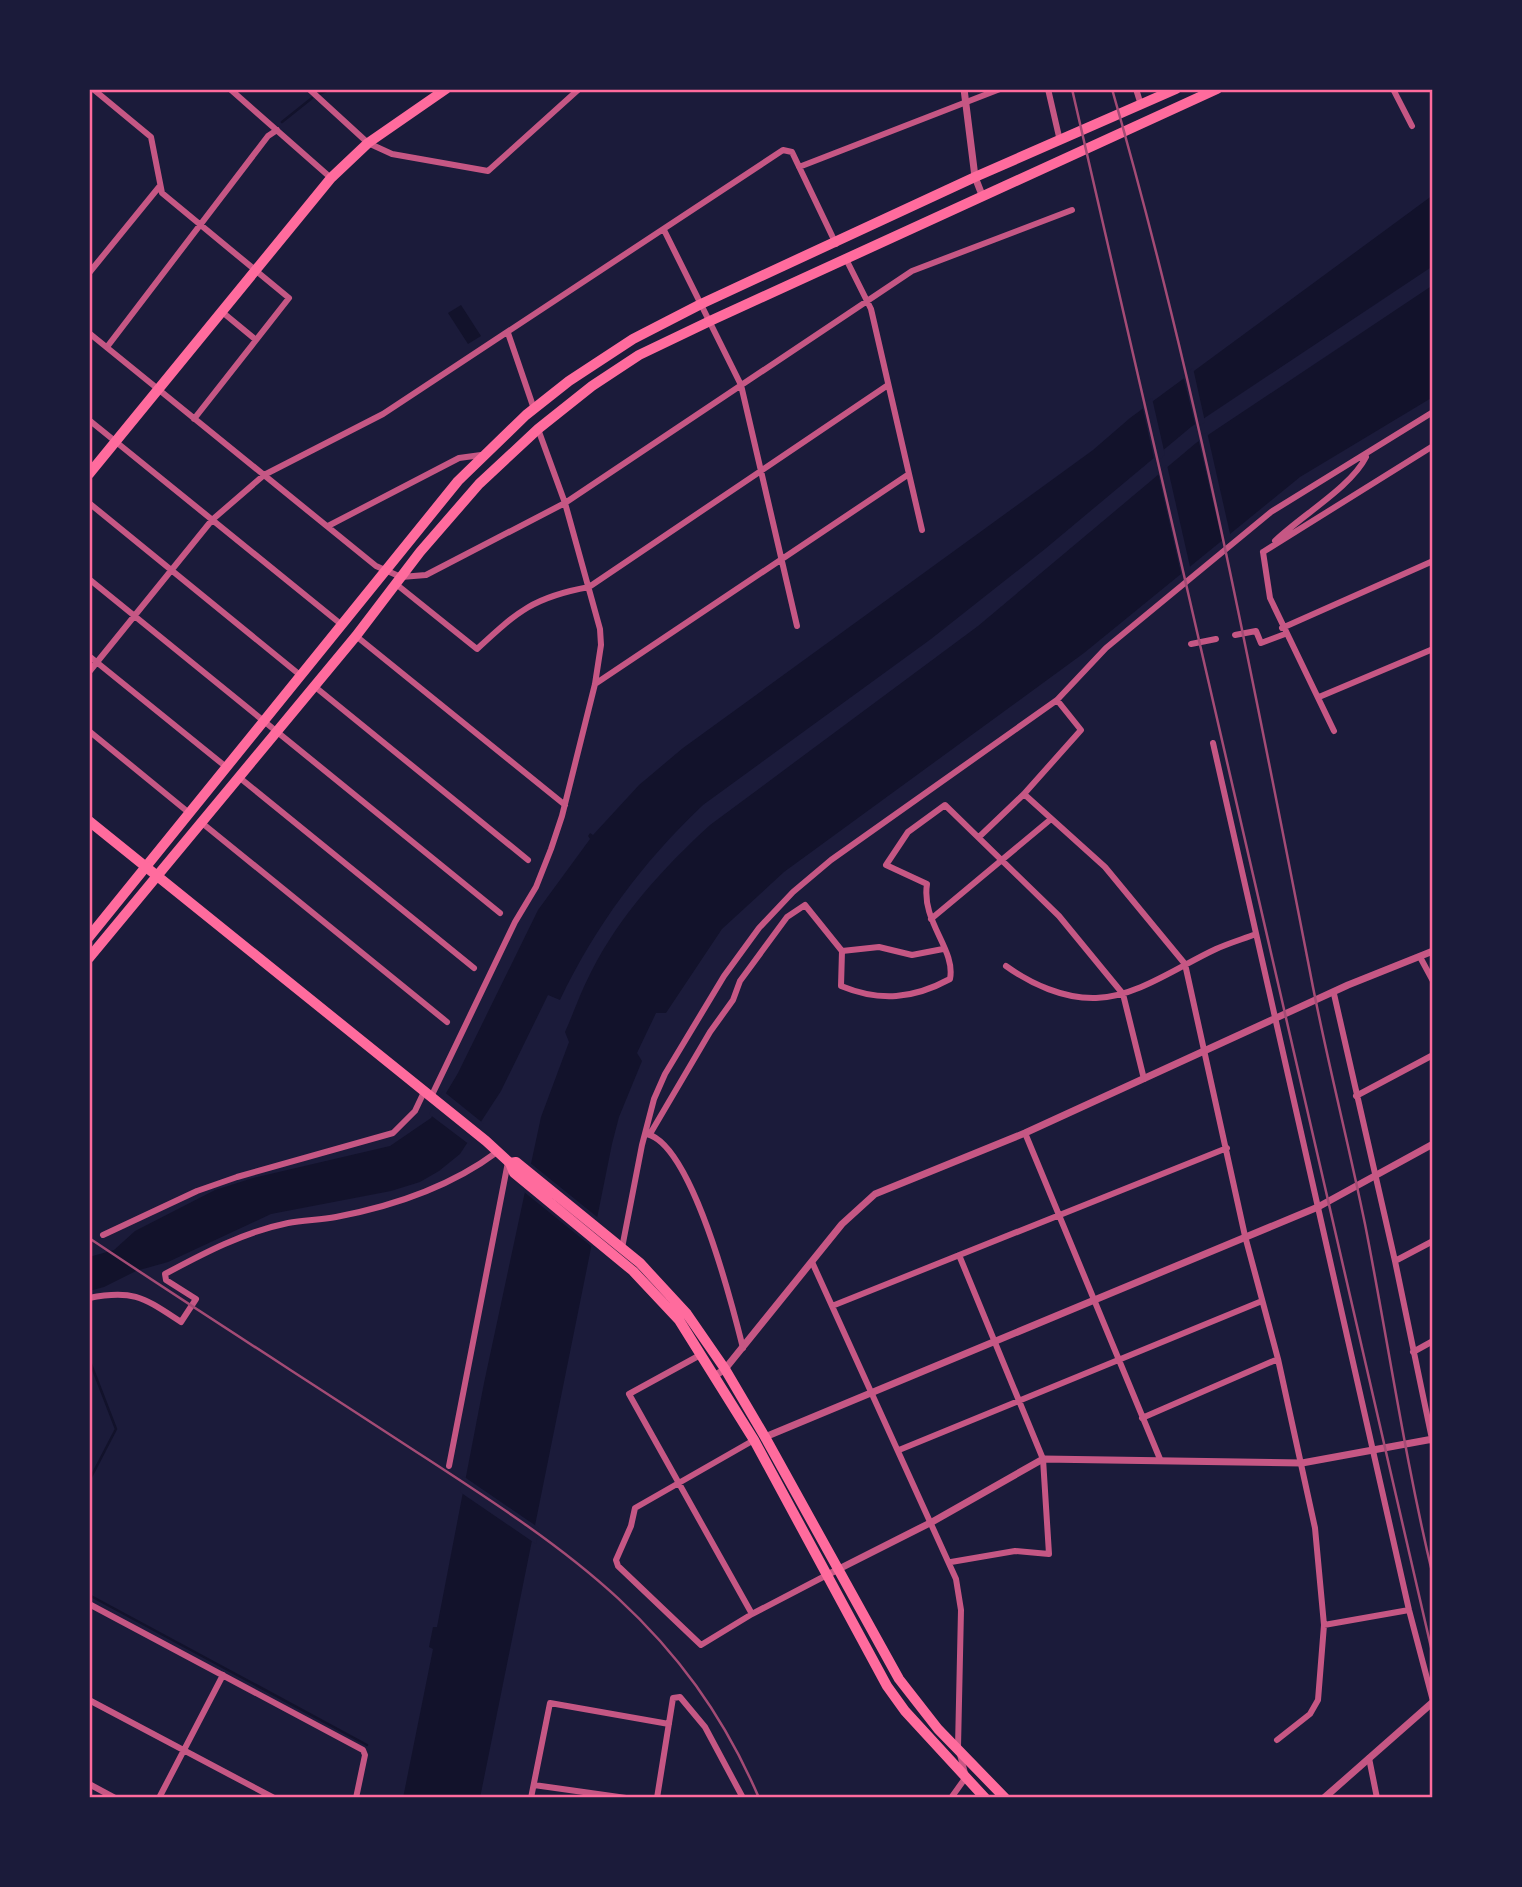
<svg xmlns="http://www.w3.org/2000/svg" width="1522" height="1887" font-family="Merriweather,serif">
<rect width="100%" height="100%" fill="#1b1b3a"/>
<path fill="#12122b" d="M1433,195v71l-242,161 -146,122 -114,90 -228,166c-61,58 -107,120 -143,195l-12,-5 -47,96 -41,63 -21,17 -19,11 -29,9 -120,23 -103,48 -32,9 -32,16 -15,4v-34l25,-7 21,-19 80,-41 38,-12 137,-32 41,-28 27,-45 80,-163 52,-71 -2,-3 2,-3 3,2 46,-50 44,-37 410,-298 37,-32z
M1433,285v112l-133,80 -216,176 -300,219 -62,57 -56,84h-10l-19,40 5,8 -23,56 -7,27 -132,654h-77l30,-149 -4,-2 4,-20h4l47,-244 57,-266 28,-75 -4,-10c9,-20 16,-41 26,-60 29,-57 72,-104 119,-147l268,-199 218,-183z
M461,305l20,31 -13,8 -20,-31z"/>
<path fill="#1b1b3a" d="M1193,368l12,54 -9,6 -13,-53z
M1152,398l13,57 -10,8 -13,-58z
M1207,432l24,106 -8,7 -25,-107z
M1167,465l24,106 -9,7 -24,-105z
M443,1091l41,33 -14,21 -41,-31z
M529,1162l73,59 -6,29 -73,-59z
M463,1476l76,52 -3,16 -76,-52z"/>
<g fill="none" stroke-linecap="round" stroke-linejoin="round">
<path stroke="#12122b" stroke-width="2.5" d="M319,94l12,-5
M282,122l30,-24
M89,1359l27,70 -27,52
M89,1595l278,150"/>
<path stroke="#c65784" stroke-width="6" d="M93,89l58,48 11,56 127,105 -95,121
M230,89l101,89
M309,89l59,54 24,11 96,17 91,-82
M1048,89l12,52
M1136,89l5,16
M1393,89l19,37
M799,167l201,-78
M664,230l77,155 56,241
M89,273l70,-86
M221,311l35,29
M89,333l287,233 25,11 25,-2 139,-72 -27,-74
M508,333l26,76
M107,347l161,-211 9,-6
M89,420l253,205
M909,474l13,56
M89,503l211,172
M328,526l131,-68 22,-3
M1275,541c27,-26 76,-54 91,-84
M1263,552l170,-106
M1263,552l7,46 64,133
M89,579l411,334
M396,584l81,65c41,-38 57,-52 112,-62l299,-202
M1282,628l151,-67
M1235,635l21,-4 5,12 24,-9
M356,636l209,169
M1191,644l25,-5
M89,656l136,110
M89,672l123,-152 52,-45 119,-61 400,-264 9,2 44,92
M595,684l314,-210 -38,-165 -25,-50
M314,686l214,174
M1319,697l114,-48
M89,731l99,81
M1213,743l196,867 24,91
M240,778l234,190
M1024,794l81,73 80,97 60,272 33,123 37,169 9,97 -6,75 -8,14 -33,26
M202,823l245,199
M979,837l45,-43 57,-64 -24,-30
M931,919l120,-100
M842,951l37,-4 33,8 31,-6
M1420,957l13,24
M1006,966c25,18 58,33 90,32 41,-1 83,-32 120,-49 13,-6 27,-10 40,-15
M1334,994l61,267 38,183
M1356,1096l77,-41
M431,1097l84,-175 21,-35 15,-38 11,-33 33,-132 6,-39 -1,-16 -35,-126 347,-232 160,-61
M1025,1133l135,326
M647,1134c45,11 85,170 96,214
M650,1134l60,-102 23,-32 7,-19 47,-64 18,-12 37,46 -1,35c39,16 72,13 109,-7 6,-30 -29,-57 -23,-95l-41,-19 22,-33 37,-27 114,111 64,78 21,85
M103,1235l94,-44 40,-14 156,-44 22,-22 9,-19
M622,1248l20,-103 12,-46 11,-25 59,-98 35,-48 34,-36 38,-32 226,-160 49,-52 165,-136 162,-100
M1395,1261l38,-20
M812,1262l144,317 5,31 -3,137 8,30 -15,21
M89,1298c45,-9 55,0 92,24l15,-23 -30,-19 -1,-6c39,-21 79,-42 123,-51 16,-3 32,-3 48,-6 58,-11 114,-30 161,-65
M832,1306l395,-158
M1413,1352l20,-11
M702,1354l-73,40 123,220
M1142,1418l136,-59
M754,1440l-119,68 -4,18 -15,34 2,6 83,79 51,-31 73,-38
M899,1450l363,-149
M449,1466l59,-304
M951,1562l64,-11 34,3 -6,-95 -84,-204
M89,1604l274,146 2,5 -9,43
M1324,1625l85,-15
M89,1700l185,98
M1369,1758l8,40
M89,1784l26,14
M534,1785l92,13
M159,1798l64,-123
M531,1798l19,-95 119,21
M657,1798l16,-100 7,-1 25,30 38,71"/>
<path stroke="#c65784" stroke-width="7" d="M964,89l11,88 7,18
M716,1375l9,-6 117,-145 33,-30 150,-61 323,-148 85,-34
M765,1437l553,-230 115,-63
M825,1576l107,-54 111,-63 259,4 131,-24
M1324,1798l109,-96"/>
<path stroke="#ff6b9d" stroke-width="10" d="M89,474l242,-296 37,-35 78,-54
M89,937l369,-456 68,-66 43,-34 64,-42 68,-35 274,-127 201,-88
M89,958l267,-322 64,-84 59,-68 59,-55 54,-43 47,-31 71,-34 507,-232"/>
<path stroke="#ff6b9d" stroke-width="10" d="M89,821l397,320 24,22 4,10 119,98 46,49 75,120 133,246 18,25 80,87
M510,1163l6,-1 124,101 47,51 38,55 40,68 134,242 39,50 67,69"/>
<path stroke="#a44b75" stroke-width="2.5" d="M1072,89l361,1567
M1112,89c84,292 141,590 199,888 16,83 37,164 54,247 23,117 40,236 68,352
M89,1238c100,67 202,132 303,198 159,104 288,178 367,362"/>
</g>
<rect width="1522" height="1887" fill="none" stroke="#1b1b3a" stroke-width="182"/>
<rect x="91" y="91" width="1340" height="1705" fill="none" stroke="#ff6b9d" stroke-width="2.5"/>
</svg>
